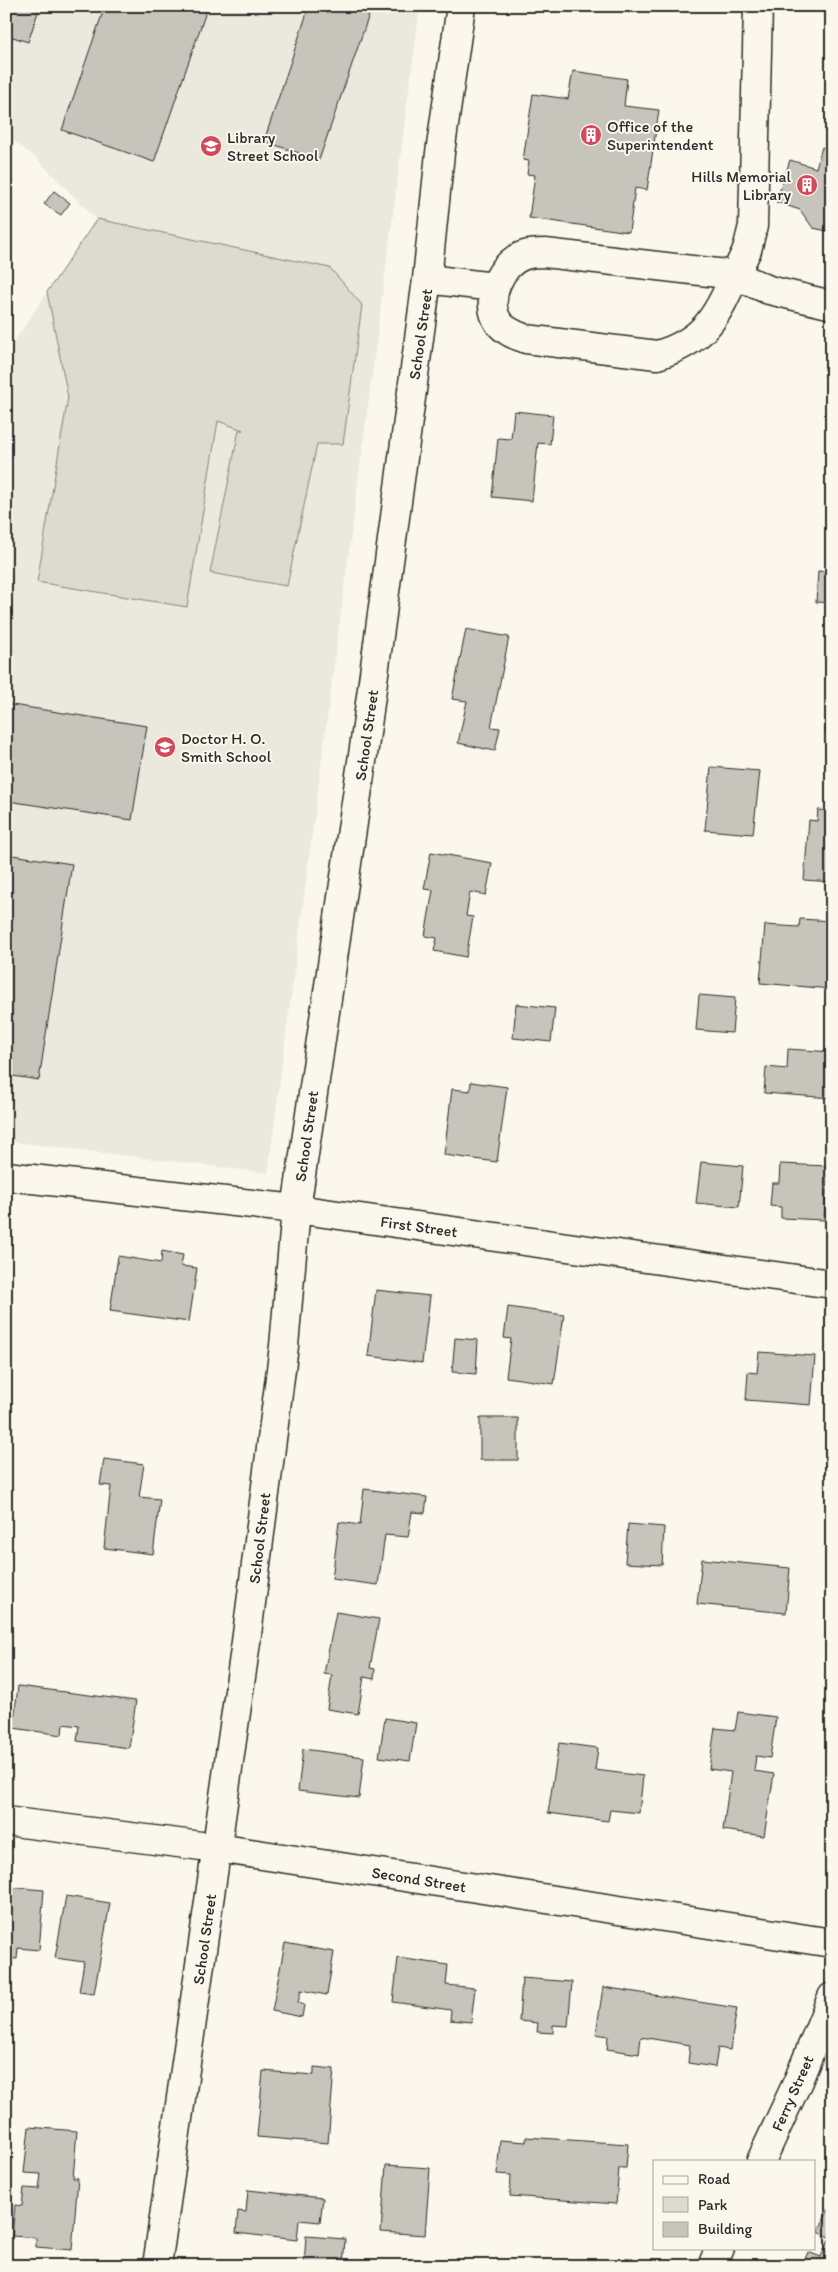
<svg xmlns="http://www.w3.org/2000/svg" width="838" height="2272" font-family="Itim,sans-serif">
<rect width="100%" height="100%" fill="#fbf7ec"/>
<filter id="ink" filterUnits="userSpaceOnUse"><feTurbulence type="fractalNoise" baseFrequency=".02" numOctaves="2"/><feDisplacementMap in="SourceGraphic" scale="10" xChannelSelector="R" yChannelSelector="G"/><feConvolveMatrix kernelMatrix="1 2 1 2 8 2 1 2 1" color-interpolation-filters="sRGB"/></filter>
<g filter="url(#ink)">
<path fill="#ebe8de" d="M6,6h414l-152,1167 -262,-32v-787l90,-135 -60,-61 -30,-23z"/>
<path fill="#dddad0" stroke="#84827e" d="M97,219l233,49 32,37 -19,139h-26l-30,142 -77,-13 29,-143h4l-25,-9 -31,186 -150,-25 31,-185 -21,-105z"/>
<path fill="#c7c4bc" stroke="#2b2b2b" d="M6,6h34l-12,36 -18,-6 -4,10z
M105,6h103l-54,156 -92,-32z
M287,6h85l-53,154 -55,-19 43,-128z
M573,71l54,8 -3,27 35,4 -12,80 -12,-2 -6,44 -100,-14 6,-43 -8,-1 2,-13 -6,-1 10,-66 35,5z
M822,147l10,3v82l-19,-4 -13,-18 -24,-8 14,-42 26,8z
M54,191l16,12 -9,12 -17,-11z
M514,411l39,4 -3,29 -12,-1 -6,58 -40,-4 6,-59 13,1z
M818,571l14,1v31l-16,-1z
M466,629l43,8 -18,90 9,1 -5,23 -37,-8 9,-42 -15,-2z
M832,666v67l-7,-1z
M6,704l141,22 -15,94 -124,-19 -2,13z
M711,767l49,4 -7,63 -48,-4z
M818,810l14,1v71l-28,-2 5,-60 8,1z
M431,852l61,11 -6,32 -16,-3 -4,24 7,1 -7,40 -32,-6 3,-13 -12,-2 8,-46 -9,-1z
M6,854l66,10 -33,216 -33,-5z
M800,919l32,2v68l-72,-6 5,-58 34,2z
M699,995l36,3 -3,35 -36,-3z
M516,1004l39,4 -4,34 -38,-4z
M788,1049l44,3v46l-68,-5 2,-26 21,2z
M471,1082l36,5 -10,75 -53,-7 8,-66 18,2z
M701,1162l42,4 -4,41 -43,-4z
M780,1164l48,2 -4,54 -43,-2v-11l-11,-1 2,-23h7z
M162,1251l21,4 -2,11 16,2 -8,54 -79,-11 8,-55 43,7z
M376,1290l54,6 -8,67 -54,-7z
M508,1307l56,8 -10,69 -48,-7 5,-38 -7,-1z
M455,1338l23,2 -2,34 -24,-2z
M759,1352l56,4 -4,49 -65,-5 2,-28 9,1z
M480,1418h38v42h-38z
M104,1459l40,5 -5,33 21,2 -7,55 -49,-6 7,-62 -11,-1z
M364,1489l63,8 -2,16 -13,-1 -4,25 -23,-2 -7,50 -46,-6 7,-57 21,3z
M628,1524l36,3 -2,38 -37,-2z
M702,1559l88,9 -4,45 -89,-9z
M336,1612l43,7 -9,49 5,1 -1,10 -10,-2 -6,37 -31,-5 5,-34 -8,-1z
M18,1686l118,15 -7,47 -52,-7 2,-15 -16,-2 -1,11 -49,-7z
M738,1712l38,5 -6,41 -14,-2 -2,15 20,3 -10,62 -41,-6 8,-58 -22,-3 6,-41 20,2z
M385,1718l31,5 -6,38 -31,-4z
M559,1743l39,5 -3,22 48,6 -4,37 -29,-3 -2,11 -60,-8z
M303,1749l61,8 -5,41 -61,-7z
M6,1887l38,3 -5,60 -21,-2 -1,11 -11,-1z
M66,1896l44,7 -16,91 -15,-2 5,-30 -29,-4z
M285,1943l49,9 -7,43 -26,-5 -3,13 6,2 -2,12 -30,-6z
M398,1958l50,7 -2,20 29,3 -4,34 -21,-2 1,-10 -58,-8z
M522,1978l50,4 -4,44 -15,-1v8l-16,-1 1,-9 -19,-2z
M603,1987l134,21 -7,42 -12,-2 -3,19 -27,-4 2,-18 -49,-8 -2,17 -32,-5 1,-13 -12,-2z
M314,2067l20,2 -6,74 -71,-6 6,-66 51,4z
M29,2127l48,4 -4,47h5l-6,72 -36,-3v-9l-24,-2 3,-31 7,1 2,-18 15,1 2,-15 -17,-1z
M526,2137l102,7 -2,24h-7l-3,36 -106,-8 1,-21 -14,-1 3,-34 26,2z
M386,2165l44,3 -5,67 -44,-3z
M248,2190l75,8 -3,24 -21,-2 -2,20 -61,-7 2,-22 8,1z
M829,2209l3,1v56h-30l6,-14 13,5 9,-20 -12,-5z
M306,2236l39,3 -2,27h-39z"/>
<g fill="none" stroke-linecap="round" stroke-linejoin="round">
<g stroke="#2b2b2b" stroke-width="31">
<path id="minor" d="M758,6l-5,220 -6,24 -12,25 34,15 63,15
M545,253l190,22c-18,42 -32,67 -78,80l-131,-16c-10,-4 -20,-7 -27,-16 -16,-22 1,-61 26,-68 6,-2 13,-2 20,-2z
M427,279l67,8
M6,1176l290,33 536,75
M6,1821l211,27 615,95
M157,2266l89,-624 38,-296 12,-137 68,-461 63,-469 13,-126 21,-147"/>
</g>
<g stroke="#2b2b2b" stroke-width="31">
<path id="major" d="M761,2161l37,-80 34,-84
M712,2266l8,-18"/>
</g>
<use href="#minor" stroke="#fbf7ec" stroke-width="28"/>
<use href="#major" stroke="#fbf7ec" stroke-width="28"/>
</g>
</g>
<defs>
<g id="building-disc" transform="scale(1.125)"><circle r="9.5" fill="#d1495b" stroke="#fbf7ec"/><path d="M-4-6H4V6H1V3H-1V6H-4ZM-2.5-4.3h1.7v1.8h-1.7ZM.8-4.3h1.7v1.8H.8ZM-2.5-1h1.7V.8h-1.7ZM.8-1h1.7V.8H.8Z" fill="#fff"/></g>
<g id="school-disc" transform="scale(1.125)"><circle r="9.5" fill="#d1495b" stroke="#fbf7ec"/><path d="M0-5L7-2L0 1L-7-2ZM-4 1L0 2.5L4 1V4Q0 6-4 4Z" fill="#fff"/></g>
</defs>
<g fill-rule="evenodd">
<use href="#building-disc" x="591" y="135"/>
<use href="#school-disc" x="211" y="146"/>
<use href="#building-disc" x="807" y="185"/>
<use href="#school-disc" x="165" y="747"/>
</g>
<g text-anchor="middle" stroke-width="4" stroke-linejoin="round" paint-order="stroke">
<g font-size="16" fill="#2b2b2b" stroke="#fbf7ec" text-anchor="start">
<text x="607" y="132">Office of the<tspan x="607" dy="18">Superintendent</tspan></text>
<text x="227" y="143">Library<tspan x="227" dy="18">Street School</tspan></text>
<text x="791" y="182" text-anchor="end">Hills Memorial<tspan x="791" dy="18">Library</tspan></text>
<text x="181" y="744">Doctor H. O.<tspan x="181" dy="18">Smith School</tspan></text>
</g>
<g font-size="16" fill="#2b2b2b" stroke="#fbf7ec">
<text transform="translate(420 334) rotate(-82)" y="6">School Street</text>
<text transform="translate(366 735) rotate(-82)" y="6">School Street</text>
<text transform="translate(306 1136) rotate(-82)" y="6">School Street</text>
<text transform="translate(419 1226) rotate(8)" y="6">First Street</text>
<text transform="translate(259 1538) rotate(-83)" y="6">School Street</text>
<text transform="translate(419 1879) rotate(9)" y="6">Second Street</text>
<text transform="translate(204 1939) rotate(-82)" y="6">School Street</text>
<text transform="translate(792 2093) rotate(-66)" y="6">Ferry Street</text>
</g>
</g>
<rect width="838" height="2272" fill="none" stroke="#fbf7ec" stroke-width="25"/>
<rect x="12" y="12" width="813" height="2247" fill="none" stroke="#2b2b2b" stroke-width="2" filter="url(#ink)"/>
<rect x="653" y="2160" width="162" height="90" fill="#fbf7ec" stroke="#a8a59f"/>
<rect x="663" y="2176" width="25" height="8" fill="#fbf7ec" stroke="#a8a59f"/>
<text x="698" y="2184" font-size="15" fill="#2b2b2b">Road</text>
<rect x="663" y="2197" width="25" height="15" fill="#dddad0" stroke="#a8a59f"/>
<text x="698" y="2210" font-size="15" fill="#2b2b2b">Park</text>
<rect x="663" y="2222" width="25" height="15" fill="#c7c4bc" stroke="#a8a59f"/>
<text x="698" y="2234" font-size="15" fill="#2b2b2b">Building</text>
</svg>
